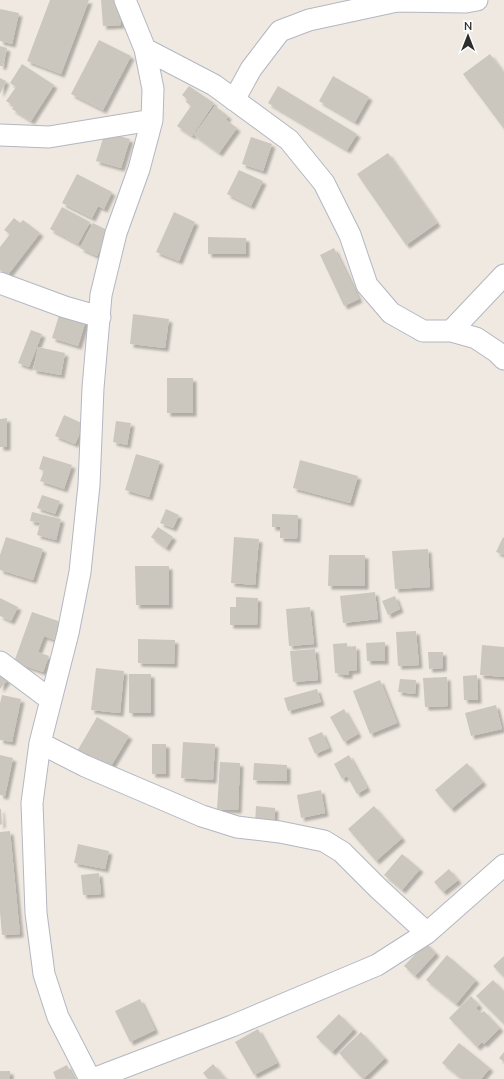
<svg xmlns="http://www.w3.org/2000/svg" width="504" height="1079" font-family="'Nunito Sans',sans-serif">
<defs>
<filter id="shadow"><feDropShadow dx="3.5" dy="3.5" stdDeviation="1" flood-color="#0004"/></filter>
</defs>
<rect width="100%" height="100%" fill="#efe9e1"/>
<path fill="#cbc7bf" filter="url(#shadow)" d="M50,0h39l-28,74 -34,-13z
M101,0h18l2,25 -18,1z
M0,9l19,4 -7,31 -12,-3z
M99,40l32,16 -28,54 -32,-16z
M0,46l7,2 -4,18h-3z
M490,54l14,19v56l-41,-55z
M22,64l32,21 -23,36 -19,-12 2,-3 -8,-5 10,-14 -6,-4z
M333,76l36,21 -14,25 -36,-21z
M0,78l6,3 -6,13z
M189,86l25,17 -22,33 -15,-10 14,-20 -5,-4 1,-3 -5,-4z
M278,86l79,48 -10,16 -79,-47z
M215,106l13,10 -2,4 11,8 -18,25 -25,-18z
M105,132l25,7 -9,29 -25,-7z
M251,137l21,7 -9,27 -21,-7z
M388,153l49,70 -31,22 -49,-71z
M239,170l24,11 -12,25 -24,-12z
M77,174l35,18 -8,17 -6,-3 -6,12 -30,-15z
M62,207l28,15 -12,22 -28,-15z
M174,212l21,10 -16,39 -23,-9z
M14,218l6,5 3,-3 17,13 -33,43 -7,-6v-23l10,-13 -6,-4z
M93,223l16,8 -12,25 -17,-8z
M208,237l38,1v16h-38z
M334,248l25,51 -15,7 -24,-51z
M60,312l26,8 -8,26 -26,-8z
M133,314l36,5 -4,29 -35,-4z
M31,330l11,4 -13,33 -11,-4z
M38,347l27,6 -4,22 -28,-5z
M167,378h26v35h-26z
M64,415l20,9 -9,20 -20,-8z
M7,418v29h-7v-28z
M116,421l15,2 -4,22 -14,-3z
M136,454l24,7 -11,36 -24,-7z
M43,456l29,9 -8,24 -24,-8 4,-10 -5,-2z
M300,460l58,16 -8,27 -57,-15z
M42,495l18,6 -5,13 -18,-6z
M166,509l13,6 -6,13 -13,-5z
M32,512l29,7 -5,21 -19,-5 3,-12 -10,-2z
M272,514l26,1 -1,24 -17,-1v-11h-8z
M158,527l15,10 -7,11 -15,-11z
M6,537l37,12 -10,31 -33,-10v-15z
M234,537l25,2 -4,46 -24,-2z
M503,537l1,1v17l-8,-3z
M428,549l2,38 -35,2 -3,-38z
M329,555h36v31h-37z
M135,566h34v39h-33z
M375,592l3,27 -35,4 -3,-27z
M395,596l5,13 -12,6 -6,-14z
M236,597l22,1 -1,27h-27v-18h6z
M0,598l18,9 -7,14 -11,-5z
M310,607l4,37 -25,2 -3,-37z
M32,612l29,10 -6,18 -11,-4 -6,16 11,4 -6,16 -29,-10z
M416,631l3,34 -21,1 -2,-34z
M138,639l37,1 -1,24 -36,-1z
M385,642v19h-18l-1,-18z
M347,643v4l9,-1 1,24 -8,1v4h-9l-1,-2h-4l-2,-29z
M482,645l22,2v30l-24,-2z
M315,649l3,31 -25,2 -3,-31z
M428,652h15v16l-14,1z
M96,668l28,3 -4,42 -29,-3z
M129,674h22v39h-22z
M0,675l7,5 -7,9z
M477,675l1,25h-14l-1,-24z
M447,677l1,29 -23,1 -2,-29z
M400,679l16,1 -1,14 -17,-2z
M380,680l17,43 -27,11 -17,-43z
M317,689l4,13 -33,9 -4,-13z
M2,695l19,4 -9,43 -12,-2v-37z
M496,705l6,24 -31,7 -6,-23z
M344,709l14,25 -14,8 -14,-25z
M97,717l32,19 -21,35 -32,-18z
M322,732l7,16 -14,6 -7,-16z
M183,742l32,2 -2,36 -32,-2z
M152,744h14v30h-14z
M0,755l13,3 -8,38 -5,-1z
M349,755l18,33 -10,6 -10,-18 -5,3 -8,-15z
M220,762l20,1 -2,47 -21,-1z
M254,763l33,2v16l-34,-1z
M467,763l16,19 -32,27 -16,-19z
M321,790l4,23 -24,5 -4,-23z
M256,806l19,2 -1,17 -19,-1z
M374,806l28,32 -26,23 -28,-32z
M0,809h1l1,15 -2,1z
M10,831l10,103 -18,1 -2,-23v-80z
M78,844l31,7 -4,18 -31,-6z
M402,854l18,15 -18,21 -18,-15z
M449,869l9,11 -15,12 -9,-10z
M99,873l2,21 -18,1 -2,-20z
M426,943l10,10 -21,23 -11,-10z
M447,955l29,25 -20,24 -30,-24z
M504,956v21l-11,-11z
M493,980l11,11v33l-28,-28z
M471,996l8,9 -3,3 5,5 3,-2 16,17 -16,16 -2,-2 -5,5 -28,-29z
M140,999l15,31 -25,12 -15,-31z
M339,1014l15,15 -22,23 -16,-15z
M258,1029l19,34 -23,12 -19,-33z
M361,1032l24,26 -22,21 -24,-26z
M459,1043l31,25 -9,11h-19l-20,-16z
M504,1052v10l-5,-4z
M213,1064l13,15h-18l-5,-6z
M67,1065l7,14h-18l-3,-7z
M0,1071h10v8h-10z"/>
<g fill="none" stroke-linecap="round" stroke-linejoin="round">
<g stroke="#b4b7c1" stroke-width="23">
<path id="street" d="M145,49l69,36 75,55 35,43 26,52 17,50 24,28 32,18h28l25,7 21,14 7,7
M234,100l17,-31 29,-38 29,-11 88,-19 69,1 11,-2
M0,135l49,2 103,-17
M0,283l65,24 35,10
M451,331l53,-56
M0,662l51,38
M40,743l45,23 117,50 35,11 43,5 44,9 18,11 37,37 48,44
M90,1079l-32,-62 -14,-43 -8,-61 -4,-110 8,-60 28,-110 12,-61 9,-87 4,-97 8,-93 15,-62 23,-64 13,-49 1,-31 -8,-40 -20,-49
M93,1079l139,-53 145,-61 50,-32 77,-68"/>
</g>
<use href="#street" stroke="#fff" stroke-width="21"/>
</g>
<g transform="translate(468 36)" stroke="#ffffff" stroke-width="3" paint-order="stroke">
<path d="M0-3L7 15L0 10L-7 15Z" fill="#2e2e2e"/>
<text y="-6" font-size="11" font-weight="bold" text-anchor="middle" fill="#2e2e2e">N</text>
</g>
</svg>
